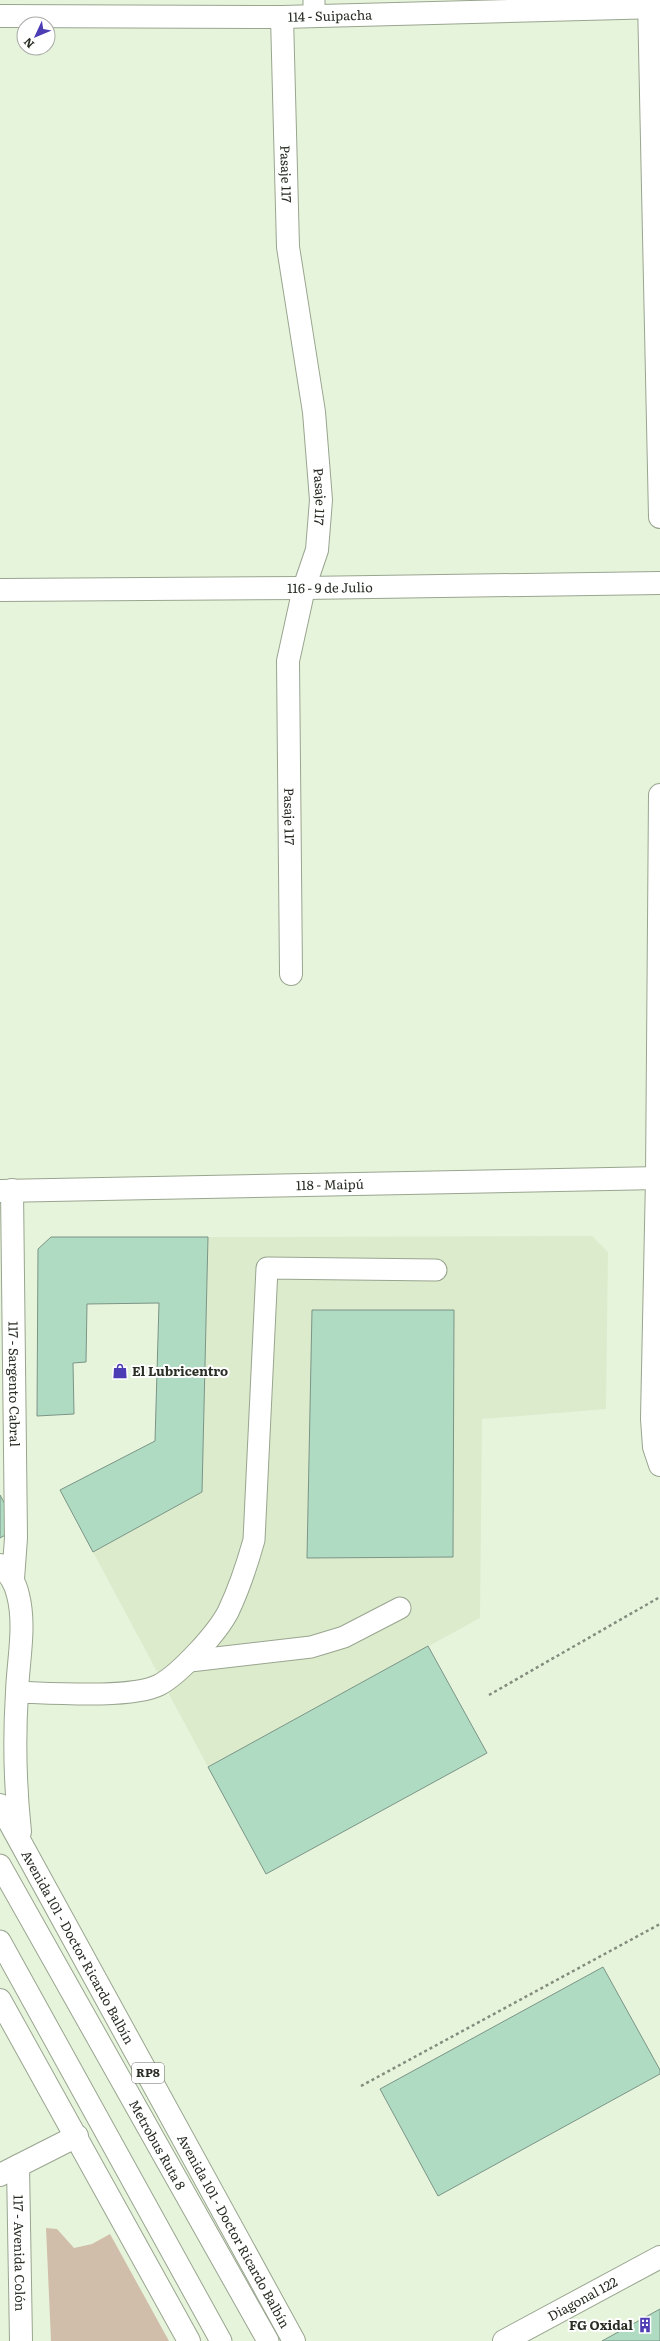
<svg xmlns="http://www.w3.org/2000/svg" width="660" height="2341" font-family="Literata,serif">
<rect width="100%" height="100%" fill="#e7f4dc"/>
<path fill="#dbebcc" d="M592,1236l16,16 -2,157 -124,10 -2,199 -272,149 -115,-215 109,-60 6,-255z"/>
<path fill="#d1beaa" d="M46,2228l11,1 17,19 18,-4 18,-10 59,107h-118z"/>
<path fill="#afdbc3" stroke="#7b9486" d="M51,1237h157l-6,255 -109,60 -33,-62 95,-49 4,-138 -72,1 -1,58 -13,1 1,51 -37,2 1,-167z
M312,1310h142l-1,247 -146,1z
M0,1495l18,33 -18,10z
M428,1646l59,107 -221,121 -58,-107z
M603,1967l57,103v4l-222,122 -58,-107z
M660,2309v32h-58z"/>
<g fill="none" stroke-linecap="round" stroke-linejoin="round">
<g stroke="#99a58f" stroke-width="23">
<g id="service">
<path d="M314,0v16"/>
<path d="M190,1661l121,-14 33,-10 56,-29"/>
<path d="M17,1692c32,1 115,7 142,-7 21,-11 58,-52 69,-73 11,-23 19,-47 26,-72l13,-272 169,2"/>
<path id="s1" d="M0,1865l268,476"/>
<path d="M0,1941l221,400"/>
</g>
</g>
<g stroke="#99a58f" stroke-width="24">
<g id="minor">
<path d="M649,0l11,517"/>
<path id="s2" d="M0,16l282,1 378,-10"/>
<path id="s3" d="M282,17l6,230 26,165 7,88 -4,50 -13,38 -16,73 3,313"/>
<path id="s4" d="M0,590l304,-2 356,-5"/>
<path d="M660,795l-3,383 -5,241 2,28 6,18"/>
<path id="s5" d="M12,1190l4,348 -3,41"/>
<path id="s6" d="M0,1191l660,-13"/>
<path id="s7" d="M18,2166l3,175"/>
<path d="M0,2175l77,-39"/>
<path id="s8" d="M504,2341l156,-84"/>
</g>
</g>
<g stroke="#99a58f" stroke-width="24">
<g id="primary">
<path d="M0,1565c10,10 15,17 18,30 8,31 0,66 -1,97 -3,47 -2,93 3,140"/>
<path id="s9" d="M0,1805l294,536"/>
<path d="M0,2000l189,341"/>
</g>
</g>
<path stroke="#848d7d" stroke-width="2.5" stroke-dasharray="3 3" stroke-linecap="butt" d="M489,1695l171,-98
M361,2086l299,-162"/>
<use href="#service" stroke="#fff" stroke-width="21"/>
<use href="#minor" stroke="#fff" stroke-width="22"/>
<use href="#primary" stroke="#fff" stroke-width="22"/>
</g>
<defs>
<g id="shop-bare" transform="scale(1.2)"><path d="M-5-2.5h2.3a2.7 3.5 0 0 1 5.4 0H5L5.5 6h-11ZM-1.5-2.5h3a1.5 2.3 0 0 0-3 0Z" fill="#4d3db5" stroke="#fff" stroke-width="2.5" paint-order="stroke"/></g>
<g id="building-bare" transform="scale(1.2)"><path d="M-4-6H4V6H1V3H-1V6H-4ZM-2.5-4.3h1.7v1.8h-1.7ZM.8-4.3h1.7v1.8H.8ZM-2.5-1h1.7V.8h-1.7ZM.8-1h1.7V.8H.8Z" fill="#4d3db5" stroke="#fff" stroke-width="2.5" paint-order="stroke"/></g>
</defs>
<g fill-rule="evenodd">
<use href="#shop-bare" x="120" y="1371"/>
<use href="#building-bare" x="645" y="2325"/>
</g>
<g text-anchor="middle" stroke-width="4" stroke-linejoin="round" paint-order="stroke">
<rect fill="#fff" stroke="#696c66" stroke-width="1" x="132" y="2063" width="32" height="20" rx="3"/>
<g font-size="12" font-weight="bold" fill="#292d24">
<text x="148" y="2077">RP8</text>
</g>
<g font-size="13" fill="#292d24" stroke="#fff">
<text dy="5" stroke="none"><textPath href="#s2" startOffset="330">114 - Suipacha</textPath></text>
<text dy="5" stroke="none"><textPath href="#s3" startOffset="157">Pasaje 117</textPath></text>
<text dy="5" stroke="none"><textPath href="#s3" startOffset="482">Pasaje 117</textPath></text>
<text dy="5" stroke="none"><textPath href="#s4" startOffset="330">116 - 9 de Julio</textPath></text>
<text dy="5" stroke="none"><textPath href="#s3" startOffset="806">Pasaje 117</textPath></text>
<text dy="5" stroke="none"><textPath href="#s6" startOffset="330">118 - Maipú</textPath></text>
<text dy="5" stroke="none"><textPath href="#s5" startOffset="194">117 - Sargento Cabral</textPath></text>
<text dy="5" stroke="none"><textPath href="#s9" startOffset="162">Avenida 101 - Doctor Ricardo Balbín</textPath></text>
<text dy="5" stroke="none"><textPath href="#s1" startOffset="321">Metrobus Ruta 8</textPath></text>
<text dy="5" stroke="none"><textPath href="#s9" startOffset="486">Avenida 101 - Doctor Ricardo Balbín</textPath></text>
<text dy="5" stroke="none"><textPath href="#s7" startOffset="87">117 - Avenida Colón</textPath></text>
<text dy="5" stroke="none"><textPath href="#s8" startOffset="89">Diagonal 122</textPath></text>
</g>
<g font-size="13" font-weight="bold" fill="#292d24" stroke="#fff" text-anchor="start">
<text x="132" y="1376">El Lubricentro</text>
<text x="633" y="2330" text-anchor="end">FG Oxidal</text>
</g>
</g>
<g transform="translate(36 36) rotate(226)"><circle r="19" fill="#ffffff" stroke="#a9aba7"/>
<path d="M0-3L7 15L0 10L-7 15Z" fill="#4d3db5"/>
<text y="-6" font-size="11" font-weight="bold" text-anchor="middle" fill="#292d24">N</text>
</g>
</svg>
